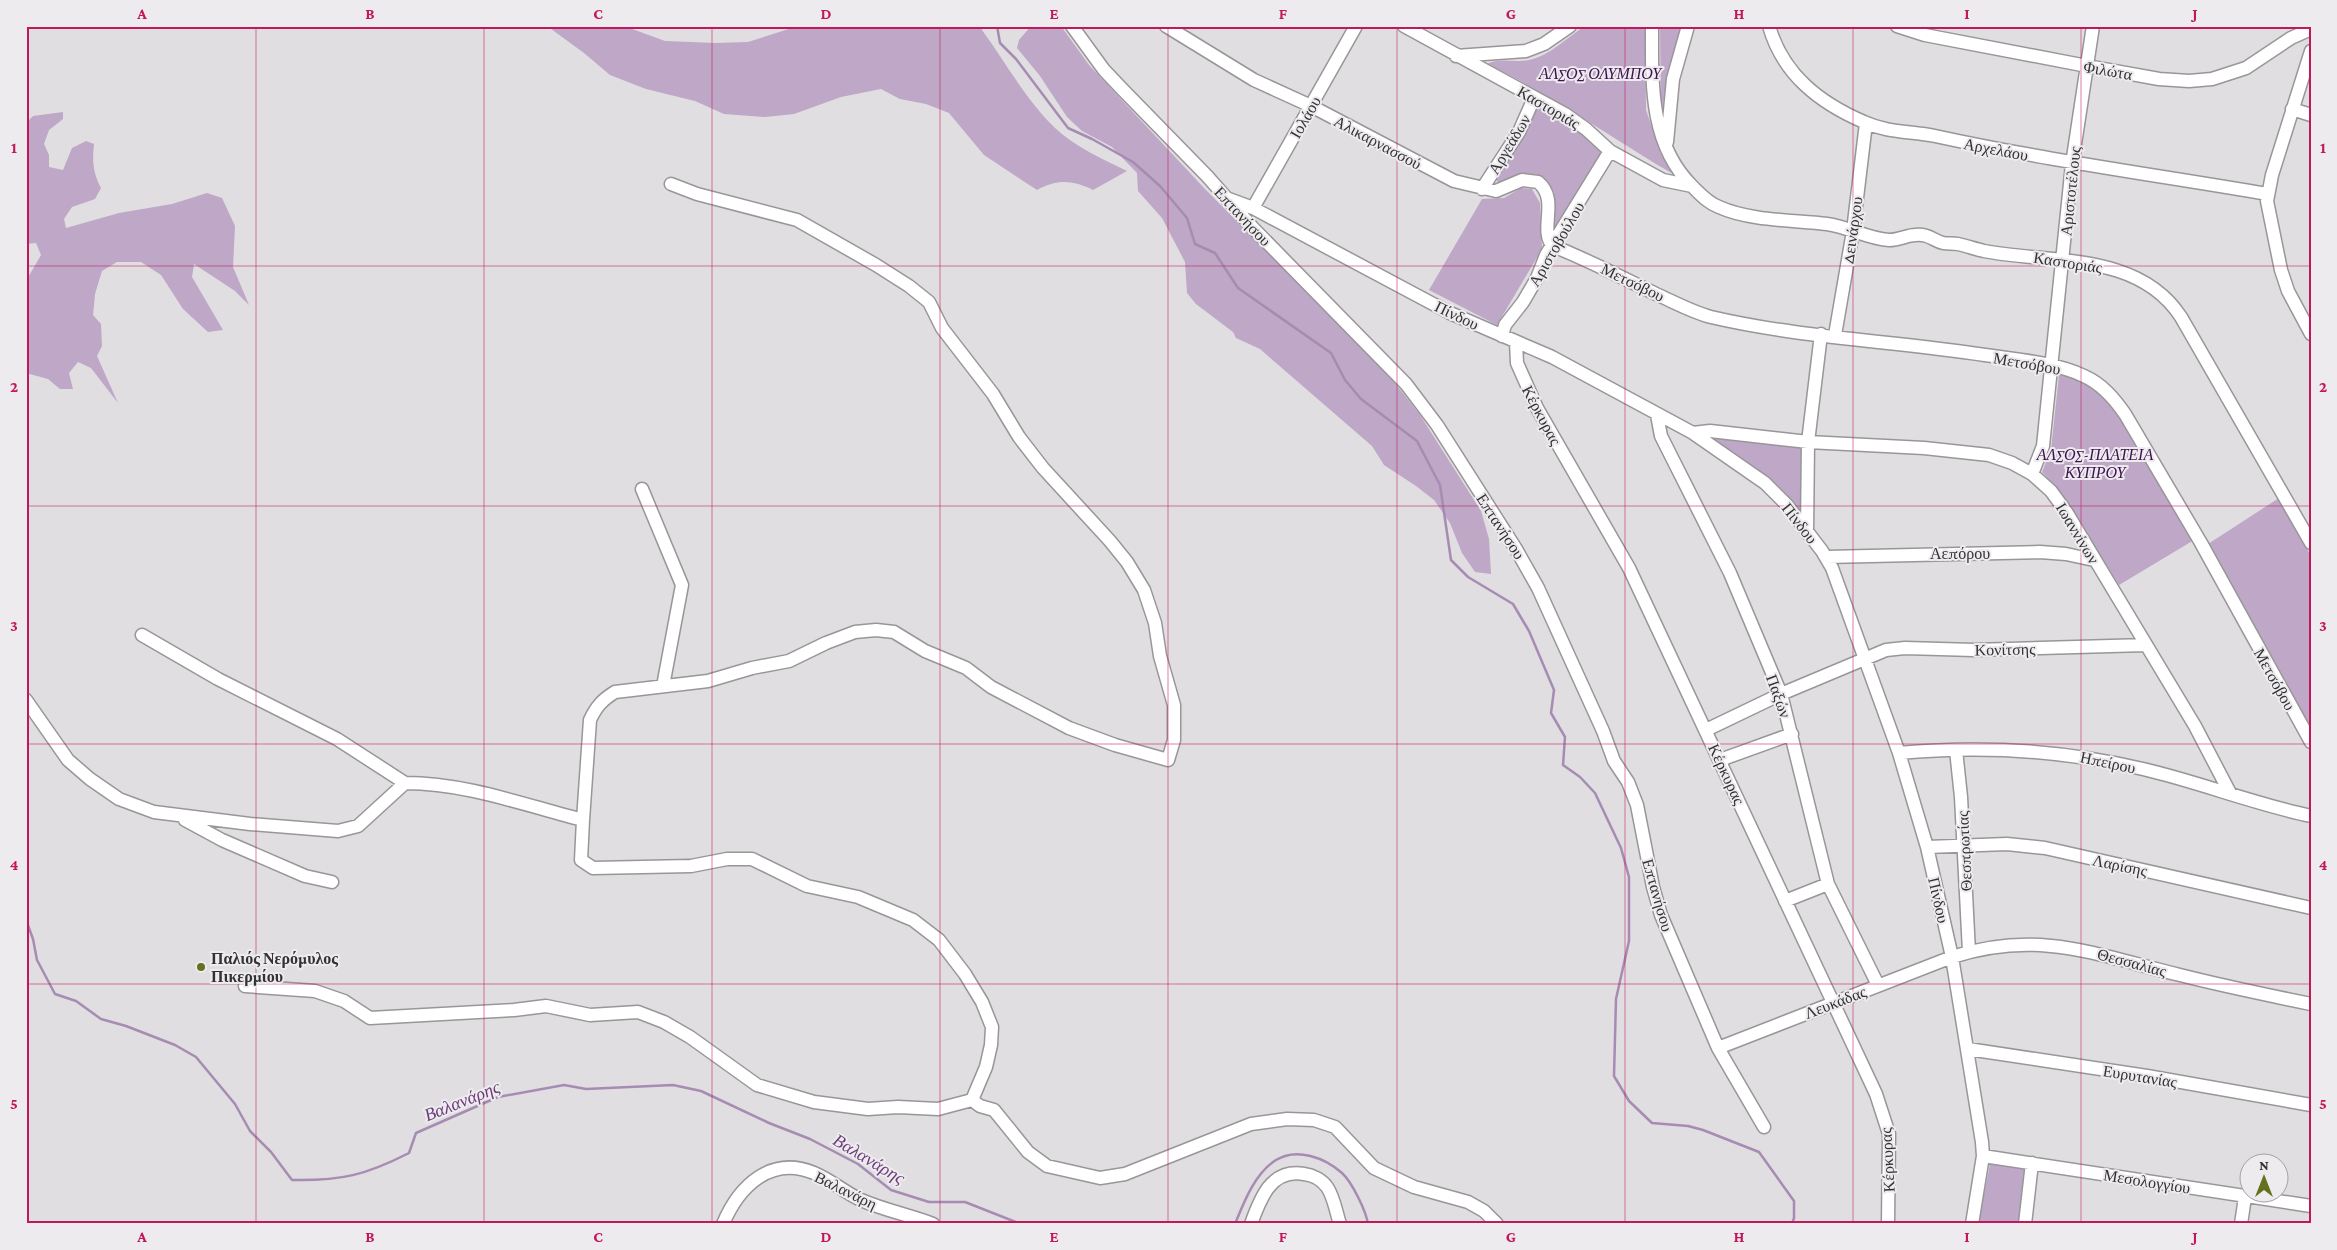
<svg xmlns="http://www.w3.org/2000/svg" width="2337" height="1250" font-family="'Crimson Pro',serif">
<rect width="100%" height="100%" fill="#e0dee1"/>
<path fill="#bea7c7" d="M547,26h77l41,15 50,2 33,-1 50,-16h183l1,4c24,33 44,70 73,98 20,19 48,31 72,43l-34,19c-20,-10 -36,-11 -56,0l-53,-35 -35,-42 -23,-9 -26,-5 -19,-10 -40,8 -47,17 -29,3 -41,-3 -29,-13 -49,-12 -36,-14 -26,-22z
M1031,26h30l28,39 116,124 183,185 32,41 61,96 8,28 2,35 -16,-2 -13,-19 -12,-30 -16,-23 -18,-14 -32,-21 -12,-19 -112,-97 -24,-11 -3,-6 -37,-28 -9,-11 -2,-31 -23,-44 -24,-27 -1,-18 -25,-26 -30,-16 -15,-14 -27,-41 -23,-28 2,-8z
M1585,26h60l1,84 15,44 14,21c-63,-36 -122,-80 -188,-111 12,-7 28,-1 42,-4 21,-4 38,-23 56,-34z
M1660,26h21l-20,85z
M1538,106l33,19 31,26 -45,79 -4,1 1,-39 -18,-18h-11l-25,12 -4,-7z
M63,112v7l-14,11 -5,14 5,11v12l14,3 9,-22 14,-7 8,3c-2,17 -1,29 7,44l-6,11 -23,8 -8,12 2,9 53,-15 53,-9 35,-11 15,5 13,28 -2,41 16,38 -14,-14 -41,-27 -2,13 31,53 -15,2 -25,-23 -22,-34 -20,-13h-24l-15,9 -7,23 -2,21 8,9 1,22 -5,10 21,47 -27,-35 -13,-6 -9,11 4,16h-13l-12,-10 -22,-6v-92l15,-26 -5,-12 -10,1v-121l7,-7z
M1521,188l11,1 8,14 2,46 -45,76 -68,-35 53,-91 22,-1z
M2059,375h9l32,17 20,26 74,122 -75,45 -57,-91 -20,-22 9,-22z
M1714,435l90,10 -2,72 -34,-40 -54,-38z
M2279,498l32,58v179l-103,-191z
M1990,1164l36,4 -8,56h-40z"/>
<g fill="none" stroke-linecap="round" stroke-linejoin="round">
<path stroke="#a68cb2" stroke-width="2.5" d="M997,26l3,17 16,16 52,69 24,11 41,23 27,24 27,32 8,26 20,9 23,35 93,65 14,27 16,19 56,42 23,44 11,75 17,17 45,27 16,27 25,59 -3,23 14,24 -2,28 17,12 15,16 26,55 8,29v64l-13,58 -2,77 15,25 23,22 36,3 15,4 56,22 35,49v17l-2,6
M26,920l7,19 4,21 18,34 21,7 25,18 25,7 49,19 21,12 39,47 15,27 21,21 21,28c49,1 74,-5 117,-27l7,-20 82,-36 66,-12 22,4 87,-4 28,6 68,32 41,16 48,25 33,26 38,12h36l56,22
M1235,1224c9,-22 20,-51 41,-64 21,-13 49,-2 66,13 10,9 24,38 26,51"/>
<g stroke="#989698" stroke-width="15">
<path id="minor" d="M1072,26l32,44 19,20 84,86 46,52 153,156 31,41 79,124 22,39 65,143 11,30 14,21 9,23 16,82 8,28 57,133 46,79
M1166,26l88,54 57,26 143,75 42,10 26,-11 16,2c22,18 0,48 15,64 35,14 68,31 103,48 18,8 36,18 55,23 90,21 183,24 274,38 32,5 69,7 99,21 18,8 30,22 41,38l76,129 110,199
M1404,26l161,88 21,15 24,22 53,29 29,6
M1652,26c0,57 -3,117 40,160 8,8 16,17 27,21 31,14 75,13 108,17 22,3 41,15 62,16 11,0 18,-5 26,-5 13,-2 19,6 28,8 5,1 10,0 15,1 9,2 17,5 26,7 66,13 154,0 197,66l130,226
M1769,26c14,49 51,77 95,96 24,11 47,9 71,14 110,24 221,39 333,58
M1897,26l28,9 162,31 72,13 30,2 23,-2 34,-11 45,-30 20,-9
M2311,51l-39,124 -5,26 14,69 7,21 23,43
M1456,56l70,-5 18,-7 26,-18
M2292,109l19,6
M1667,142l6,-63 15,-53
M1482,189l37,-57 15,-34
M1226,198l27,10 197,105 102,44 141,76 72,50 22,22 35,46 10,17 67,185 28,94 25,110 30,185 1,14 -11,68
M1253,208l103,-182
M1835,335l18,-104 13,-108
M1502,336l3,-11 18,-23 14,-24 9,-23 64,-104
M1516,342l1,21 20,45 92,160 247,526 13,40 -1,90
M1657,415l4,21 69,137 51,121 47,190 50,101
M1693,433l17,-2 98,11 116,6 65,7 23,8 20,11 19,17 16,22 128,213 35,67
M2032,474l11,-28 29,-282 21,-138
M642,489l40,96 -19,101
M1807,533l1,-91 13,-108
M1826,557l214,-5 26,2 28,6
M142,635l76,44 119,60 68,44
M26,700l42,60 22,19 29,20 35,13 96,12 88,7 20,-5 47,-43c61,0 119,22 178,37l7,-100c6,-13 12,-20 25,-28l93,-11 44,-13 37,-7 37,-18 29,-11 21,-2 18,2 31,19 41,17 25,19 78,41 46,17 53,15 6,-20v-35l-14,-49 -5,-33 -11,-33 -17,-28 -17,-21 -67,-73 -24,-31 -26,-43 -51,-66 -13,-26 -20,-16 -33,-21 -79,-45 -100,-26 -26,-10
M1706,730l75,-36 105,-44 19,-2 69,2 172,-5
M1956,750l5,47 8,155
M1899,753c83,-8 163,-3 244,16 56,13 111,35 168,47
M1720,760l72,-26
M185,820l37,20 83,36 27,6
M1927,847l80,-3 38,4 266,60
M1785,901l43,-17
M245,986l70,5 29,10 26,17 144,-8 32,-4 44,9 48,-3 26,10 26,15 67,48 57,17 54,7 30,-2 40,2 34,-9 14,-33 5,-22 1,-18 -10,-25 -17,-28 -26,-34 -26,-20 -55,-23 -51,-11 -55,-27h-25l-36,7 -98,2 -12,-8 2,-40
M1718,1048l234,-91c88,-28 144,-2 228,18 43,11 87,20 131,29
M1968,1049l179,27 164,29
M972,1100l8,6 14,4 34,42 19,14 53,12 25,-4 126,-50 36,-5 27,1 21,7 39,41 40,19 54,15 16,9 13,13
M1983,1156l328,50
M723,1224c16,-38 48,-69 91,-51 17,7 30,19 47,27 23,10 48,15 72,24
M1251,1224c9,-25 20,-56 53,-50 9,1 18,6 23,13 7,10 9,25 13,37
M2025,1224l7,-61
M2241,1224l4,-27"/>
</g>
<use href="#minor" stroke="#fff" stroke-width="12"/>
</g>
<path fill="none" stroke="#c2185b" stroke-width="1" stroke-opacity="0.55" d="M256,26v1198M484,26v1198M712,26v1198M940,26v1198M1168,26v1198M1397,26v1198M1625,26v1198M1853,26v1198M2081,26v1198M26,266h2285M26,506h2285M26,744h2285M26,984h2285"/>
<circle fill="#64721e" stroke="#edebee" stroke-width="2" cx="201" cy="967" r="5"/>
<g text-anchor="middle" stroke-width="4" stroke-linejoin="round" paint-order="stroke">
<g font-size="16" fill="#333233" stroke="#edebee">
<text transform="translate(2108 70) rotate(10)" y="6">Φιλώτα</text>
<text transform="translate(1549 107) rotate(30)" y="6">Καστοριάς</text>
<text transform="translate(1305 117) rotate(-60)" y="6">Ιολάου</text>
<text transform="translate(1378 142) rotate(28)" y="6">Αλικαρνασσού</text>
<text transform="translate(1509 144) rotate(-59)" y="6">Αργεάδων</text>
<text transform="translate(1996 149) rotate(11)" y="6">Αρχελάου</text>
<text transform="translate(2070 191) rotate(-84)" y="6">Αριστοτέλους</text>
<text transform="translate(1243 216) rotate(47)" y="6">Επτανήσου</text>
<text transform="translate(1852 230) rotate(-82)" y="6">Δεινάρχου</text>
<text transform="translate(1556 244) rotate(-60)" y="6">Αριστοβούλου</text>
<text transform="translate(2068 262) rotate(9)" y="6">Καστοριάς</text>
<text transform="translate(1633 282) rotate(26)" y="6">Μετσόβου</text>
<text transform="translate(1457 315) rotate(26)" y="6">Πίνδου</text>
<text transform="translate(2027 363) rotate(10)" y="6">Μετσόβου</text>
<text transform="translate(1542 415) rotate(62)" y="6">Κέρκυρας</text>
<text transform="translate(1800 523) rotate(52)" y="6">Πίνδου</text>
<text transform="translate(1501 526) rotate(57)" y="6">Επτανήσου</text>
<text transform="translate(2078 533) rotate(59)" y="6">Ιωαννίνων</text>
<text x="1960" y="559">Αεπόρου</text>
<text transform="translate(2005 649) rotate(-1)" y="6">Κονίτσης</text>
<text transform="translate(2275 679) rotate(61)" y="6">Μετσόβου</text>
<text transform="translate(1779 696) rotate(70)" y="6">Παξών</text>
<text transform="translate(2108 762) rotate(12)" y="6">Ηπείρου</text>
<text transform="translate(1727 774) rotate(65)" y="6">Κέρκυρας</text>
<text transform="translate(1964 851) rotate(-93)" y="6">Θεσπρωτίας</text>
<text transform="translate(2120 865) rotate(12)" y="6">Λαρίσης</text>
<text transform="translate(1658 895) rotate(74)" y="6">Επτανήσου</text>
<text transform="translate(1939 900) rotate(77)" y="6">Πίνδου</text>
<text transform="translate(2132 962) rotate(15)" y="6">Θεσσαλίας</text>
<text transform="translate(1835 1002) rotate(-21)" y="6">Λευκάδας</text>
<text transform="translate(2140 1076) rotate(9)" y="6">Ευρυτανίας</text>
<text transform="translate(1887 1160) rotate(-93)" y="6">Κέρκυρας</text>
<text transform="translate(2147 1181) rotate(9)" y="6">Μεσολογγίου</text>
<text transform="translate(846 1190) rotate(26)" y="6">Βαλανάρη</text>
</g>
<g font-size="16" font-style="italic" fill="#401150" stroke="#edebee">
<text x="1600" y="79">ΑΛΣΟΣ ΟΛΥΜΠΟΥ</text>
<text x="2095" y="460">ΑΛΣΟΣ-ΠΛΑΤΕΙΑ<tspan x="2095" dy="18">ΚΥΠΡΟΥ</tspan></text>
</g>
<g font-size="16" font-weight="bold" fill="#333233" stroke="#edebee" text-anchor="start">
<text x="211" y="964">Παλιός Νερόμυλος<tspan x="211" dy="18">Πικερμίου</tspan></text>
</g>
<g font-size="18" font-style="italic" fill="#6a3c7c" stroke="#edebee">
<text transform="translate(462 1101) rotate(-22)" y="6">Βαλανάρης</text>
<text transform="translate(869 1159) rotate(31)" y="6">Βαλανάρης</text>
</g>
</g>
<rect width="2337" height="1250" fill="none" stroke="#edebee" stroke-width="55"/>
<g transform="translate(2264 1178)"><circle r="24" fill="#edebee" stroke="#a3a1a3"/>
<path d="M0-4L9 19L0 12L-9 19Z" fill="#64721e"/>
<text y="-8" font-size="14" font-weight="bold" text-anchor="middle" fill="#333233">N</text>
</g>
<rect x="28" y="28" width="2282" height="1194" fill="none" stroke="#c2185b" stroke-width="2"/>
<g font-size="16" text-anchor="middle" font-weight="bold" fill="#c2185b">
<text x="142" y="19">A</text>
<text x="370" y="19">B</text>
<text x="598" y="19">C</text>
<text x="826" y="19">D</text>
<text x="1054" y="19">E</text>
<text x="1283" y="19">F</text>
<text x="1511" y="19">G</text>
<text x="1739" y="19">H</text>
<text x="1967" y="19">I</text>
<text x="2195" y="19">J</text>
<text x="14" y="153">1</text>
<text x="2323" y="153">1</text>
<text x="14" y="392">2</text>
<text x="2323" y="392">2</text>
<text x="14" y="631">3</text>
<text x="2323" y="631">3</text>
<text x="14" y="870">4</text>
<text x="2323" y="870">4</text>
<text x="14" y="1109">5</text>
<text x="2323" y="1109">5</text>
<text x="142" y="1242">A</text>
<text x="370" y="1242">B</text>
<text x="598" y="1242">C</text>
<text x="826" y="1242">D</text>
<text x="1054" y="1242">E</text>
<text x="1283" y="1242">F</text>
<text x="1511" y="1242">G</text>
<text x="1739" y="1242">H</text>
<text x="1967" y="1242">I</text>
<text x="2195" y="1242">J</text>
</g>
</svg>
